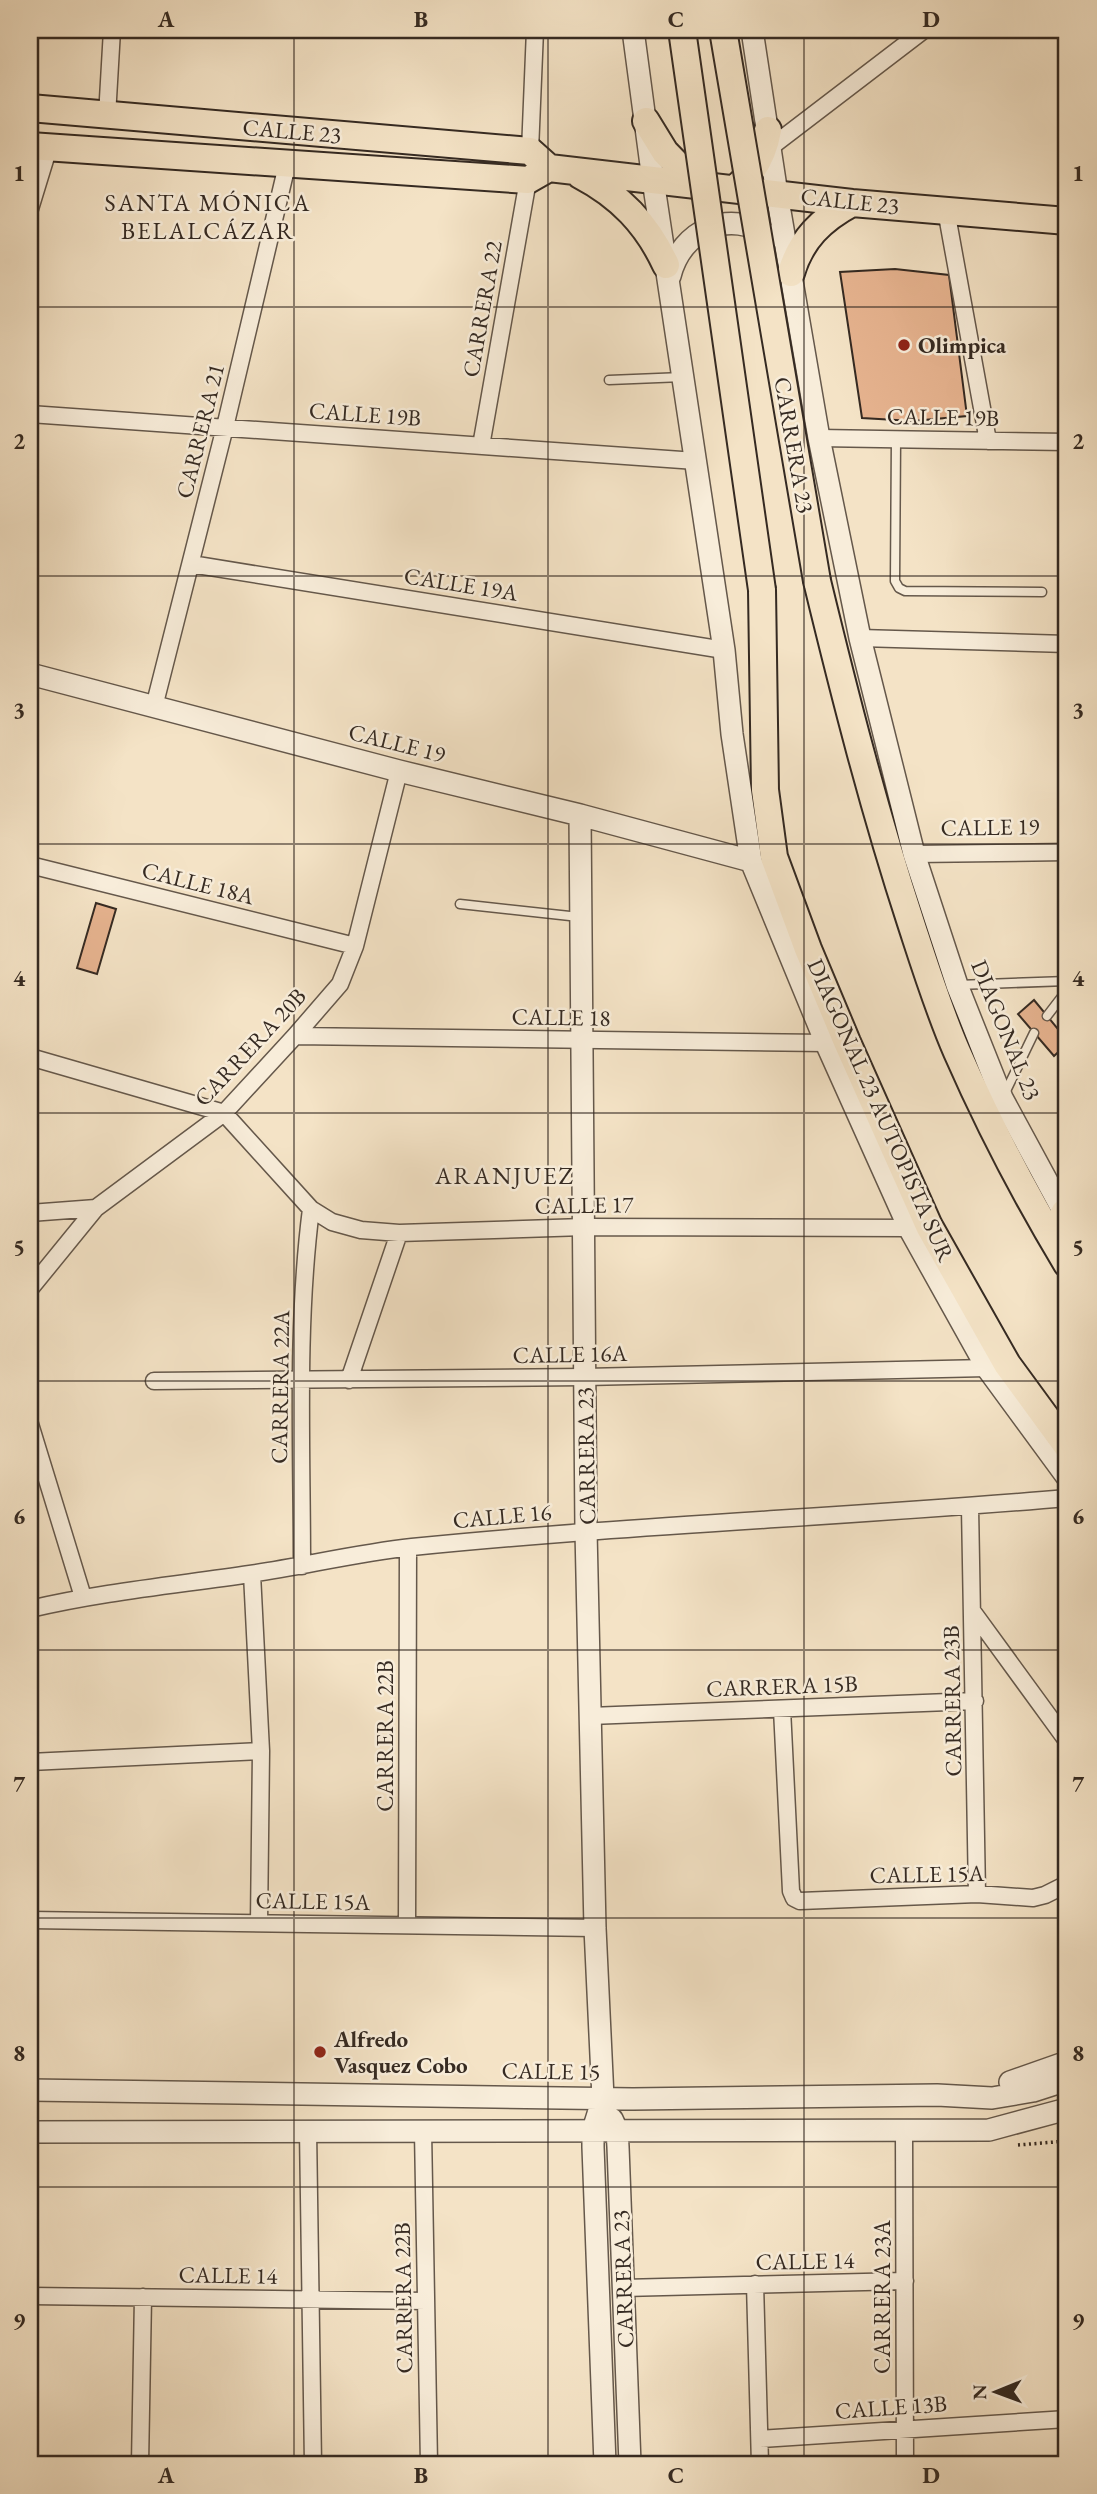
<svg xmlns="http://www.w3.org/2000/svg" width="1097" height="2494" font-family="'EB Garamond',serif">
<rect width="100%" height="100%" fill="#f4e3c6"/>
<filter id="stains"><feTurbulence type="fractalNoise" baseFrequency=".00286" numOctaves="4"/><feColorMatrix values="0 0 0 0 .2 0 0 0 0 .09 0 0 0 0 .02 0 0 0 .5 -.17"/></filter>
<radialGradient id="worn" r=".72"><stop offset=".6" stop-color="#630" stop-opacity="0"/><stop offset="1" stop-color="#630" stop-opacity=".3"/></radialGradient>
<path fill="#e6b38f" stroke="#352a22" stroke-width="2" d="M895,269l54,6 18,141 -54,5 -51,-3 -22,-146z
M96,903l20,6 -19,65 -20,-6z
M1034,1000l33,40v4l-13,12 -36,-42z"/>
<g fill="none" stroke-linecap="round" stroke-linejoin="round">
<g stroke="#65584b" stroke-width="11">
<path id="service" d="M609,380l74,-3
M896,439l-1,142 4,7 6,3 137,1
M460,904l119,13
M958,985l109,-4
M1047,1016l20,-26
M1005,1093l29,-60"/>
</g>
<g stroke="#65584b" stroke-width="19">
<path id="minor" d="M107,116l5,-86
M771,147l153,-117
M530,151l5,-121
M30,209l19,-62
M946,210l42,231
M30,414l666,47
M819,438l248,4
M481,446l47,-266
M191,564l533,86
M860,638l207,6
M154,707l71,-280 62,-262
M914,854l153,-2
M30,865l325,81
M295,1036l531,7
M30,1057l194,56 87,96 21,13 29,8 38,3 185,-6 325,1
M30,1213l66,-5
M30,1289l66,-81 128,-95 71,-77 45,-52 15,-38 44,-175
M349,1380l50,-147
M154,1381l431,-4 402,-9
M30,1424l53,173
M970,1507l7,387
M302,1566c0,-119 -6,-239 9,-357
M252,1574l9,177 -2,172
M30,1609c72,-17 146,-24 220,-35 54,-8 107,-21 162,-27 218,-22 437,-30 655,-49
M973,1612l94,129
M782,1709l9,182 3,7 6,3 177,-7 56,4 12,-3 22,-11
M590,1716l385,-15
M30,1762l231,-11
M30,1920l565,8
M407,1925l1,-377
M308,2130l5,334
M904,2130l1,334
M423,2131l6,333
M755,2284l5,180
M623,2288l282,-7
M30,2296l396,5
M760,2439l307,-20
M140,2464l3,-167"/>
</g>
<g stroke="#65584b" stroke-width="24">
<path id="tertiary" d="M633,30l20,150 71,470 8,84 19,127 75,182 83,185 78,140 80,109
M752,30l25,164 42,244 41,200 54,216 43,131 45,113 65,120
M670,276c11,-46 60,-69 100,-39
M30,674l369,97 181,44 171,46
M580,815l6,716 9,397 8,170 -10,32v17l12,317
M1010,2082l57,-20
M30,2090l603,9 304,-4 55,3 41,-7 34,-11
M612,2119l5,11 1,17 12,317
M30,2132l959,-2 78,-21"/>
</g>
<g stroke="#352a22" stroke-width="30">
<path id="primary" d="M30,108l500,43 19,17 303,35 215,18
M646,121l19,31 32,33
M30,146l498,34 21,-12
M580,175c40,21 67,49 86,90
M736,188c18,-16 28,-34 32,-58
M791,273c10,-34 31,-54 61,-70
M817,581c28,115 57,229 94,342 14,43 28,88 46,129 32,73 69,144 110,212
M762,590l3,200 9,67 34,92 39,93 82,184 78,138 60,82
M1064,1213l3,29"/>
</g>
<path stroke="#352a22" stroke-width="3.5" stroke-dasharray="2 3.5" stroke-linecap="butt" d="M1018,2145l49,-4"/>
<use href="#service" stroke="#f8edda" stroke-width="8"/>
<use href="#minor" stroke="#f8edda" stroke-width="16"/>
<use href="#tertiary" stroke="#f8edda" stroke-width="21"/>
<use href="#primary" stroke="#f4e3c6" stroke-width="26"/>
<g stroke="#352a22" stroke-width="30" stroke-linecap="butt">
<path id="primary-bridge" d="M682,30l80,560
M723,30l94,551"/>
</g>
<use href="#primary-bridge" stroke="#f4e3c6" stroke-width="26"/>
</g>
<path fill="none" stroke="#352a22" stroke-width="2" stroke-opacity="0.55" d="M294,30v2434M548,30v2434M804,30v2434M30,307h1037M30,576h1037M30,844h1037M30,1113h1037M30,1381h1037M30,1650h1037M30,1918h1037M30,2187h1037"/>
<g fill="#8f2418" stroke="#f8edda" stroke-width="2.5">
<circle cx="904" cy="345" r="7"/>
<circle cx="320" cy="2052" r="7"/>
</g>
<g text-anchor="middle" stroke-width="5" stroke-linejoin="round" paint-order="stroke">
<g font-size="23" fill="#352a22" stroke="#f8edda">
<text transform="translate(292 131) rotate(5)" y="8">CALLE 23</text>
<text transform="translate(850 201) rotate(6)" y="8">CALLE 23</text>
<text transform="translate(482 309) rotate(-80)" y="8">CARRERA 22</text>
<text transform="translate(365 414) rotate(4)" y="8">CALLE 19B</text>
<text transform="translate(943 417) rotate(1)" y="8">CALLE 19B</text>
<text transform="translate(200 431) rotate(-76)" y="8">CARRERA 21</text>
<text transform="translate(794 445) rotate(80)" y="8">CARRERA 23</text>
<text transform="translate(461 584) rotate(9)" y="8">CALLE 19A</text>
<text transform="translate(397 743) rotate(14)" y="8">CALLE 19</text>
<text transform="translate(990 827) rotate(-1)" y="8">CALLE 19</text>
<text transform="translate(198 883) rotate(14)" y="8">CALLE 18A</text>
<text transform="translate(561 1017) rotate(1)" y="8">CALLE 18</text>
<text transform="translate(1006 1030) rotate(68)" y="8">DIAGONAL 23</text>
<text transform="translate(250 1047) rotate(-47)" y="8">CARRERA 20B</text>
<text transform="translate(881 1110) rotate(66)" y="8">DIAGONAL 23 AUTOPISTA SUR</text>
<text transform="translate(584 1205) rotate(-1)" y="8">CALLE 17</text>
<text transform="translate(570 1354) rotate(-1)" y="8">CALLE 16A</text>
<text transform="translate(280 1387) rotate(-89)" y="8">CARRERA 22A</text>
<text transform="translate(586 1456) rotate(-91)" y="8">CARRERA 23</text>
<text transform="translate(502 1516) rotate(-5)" y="8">CALLE 16</text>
<text transform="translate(782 1686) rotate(-2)" y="8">CARRERA 15B</text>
<text transform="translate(952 1701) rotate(-91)" y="8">CARRERA 23B</text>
<text transform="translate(385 1736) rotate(-90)" y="8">CARRERA 22B</text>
<text transform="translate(927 1874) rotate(-1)" y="8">CALLE 15A</text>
<text transform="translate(313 1901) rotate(1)" y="8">CALLE 15A</text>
<text transform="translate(551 2071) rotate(1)" y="8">CALLE 15</text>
<text transform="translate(805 2261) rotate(-1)" y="8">CALLE 14</text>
<text transform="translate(228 2275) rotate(1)" y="8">CALLE 14</text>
<text transform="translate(623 2279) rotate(-92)" y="8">CARRERA 23</text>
<text transform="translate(882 2297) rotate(-90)" y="8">CARRERA 23A</text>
<text transform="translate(403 2298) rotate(-91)" y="8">CARRERA 22B</text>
<text transform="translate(891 2407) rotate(-4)" y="8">CALLE 13B</text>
</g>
<g font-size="23" font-weight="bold" fill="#352a22" stroke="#f8edda" text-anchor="start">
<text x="918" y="353">Olimpica</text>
<text x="334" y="2047">Alfredo<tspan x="334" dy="26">Vasquez Cobo</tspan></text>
</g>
<g font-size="24" letter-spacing="2" fill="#352a22" stroke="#f8edda">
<text x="208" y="211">SANTA MÓNICA<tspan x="208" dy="28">BELALCÁZAR</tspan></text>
<text x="505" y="1184">ARANJUEZ</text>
</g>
</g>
<rect width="1097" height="2494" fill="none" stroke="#f4e3c6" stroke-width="77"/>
<g transform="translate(996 2392) rotate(269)" stroke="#f8edda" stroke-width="5" paint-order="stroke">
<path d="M0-5L12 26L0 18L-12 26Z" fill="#352a22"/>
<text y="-10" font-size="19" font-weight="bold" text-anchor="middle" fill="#352a22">N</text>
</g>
<rect x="38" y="38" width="1020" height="2418" fill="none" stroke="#352a22" stroke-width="2.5"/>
<g font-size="23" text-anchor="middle" font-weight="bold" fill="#352a22">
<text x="166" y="27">A</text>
<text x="421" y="27">B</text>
<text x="676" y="27">C</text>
<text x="931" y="27">D</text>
<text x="19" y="181">1</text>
<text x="1078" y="181">1</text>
<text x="19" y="449">2</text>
<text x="1078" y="449">2</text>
<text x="19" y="718">3</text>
<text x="1078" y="718">3</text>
<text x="19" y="986">4</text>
<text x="1078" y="986">4</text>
<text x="19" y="1255">5</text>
<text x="1078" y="1255">5</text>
<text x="19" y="1524">6</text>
<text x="1078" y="1524">6</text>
<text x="19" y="1792">7</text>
<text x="1078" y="1792">7</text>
<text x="19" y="2061">8</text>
<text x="1078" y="2061">8</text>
<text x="19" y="2329">9</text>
<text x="1078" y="2329">9</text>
<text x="166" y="2483">A</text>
<text x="421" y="2483">B</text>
<text x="676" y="2483">C</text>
<text x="931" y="2483">D</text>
</g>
<rect width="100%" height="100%" filter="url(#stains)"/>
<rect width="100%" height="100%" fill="url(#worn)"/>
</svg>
